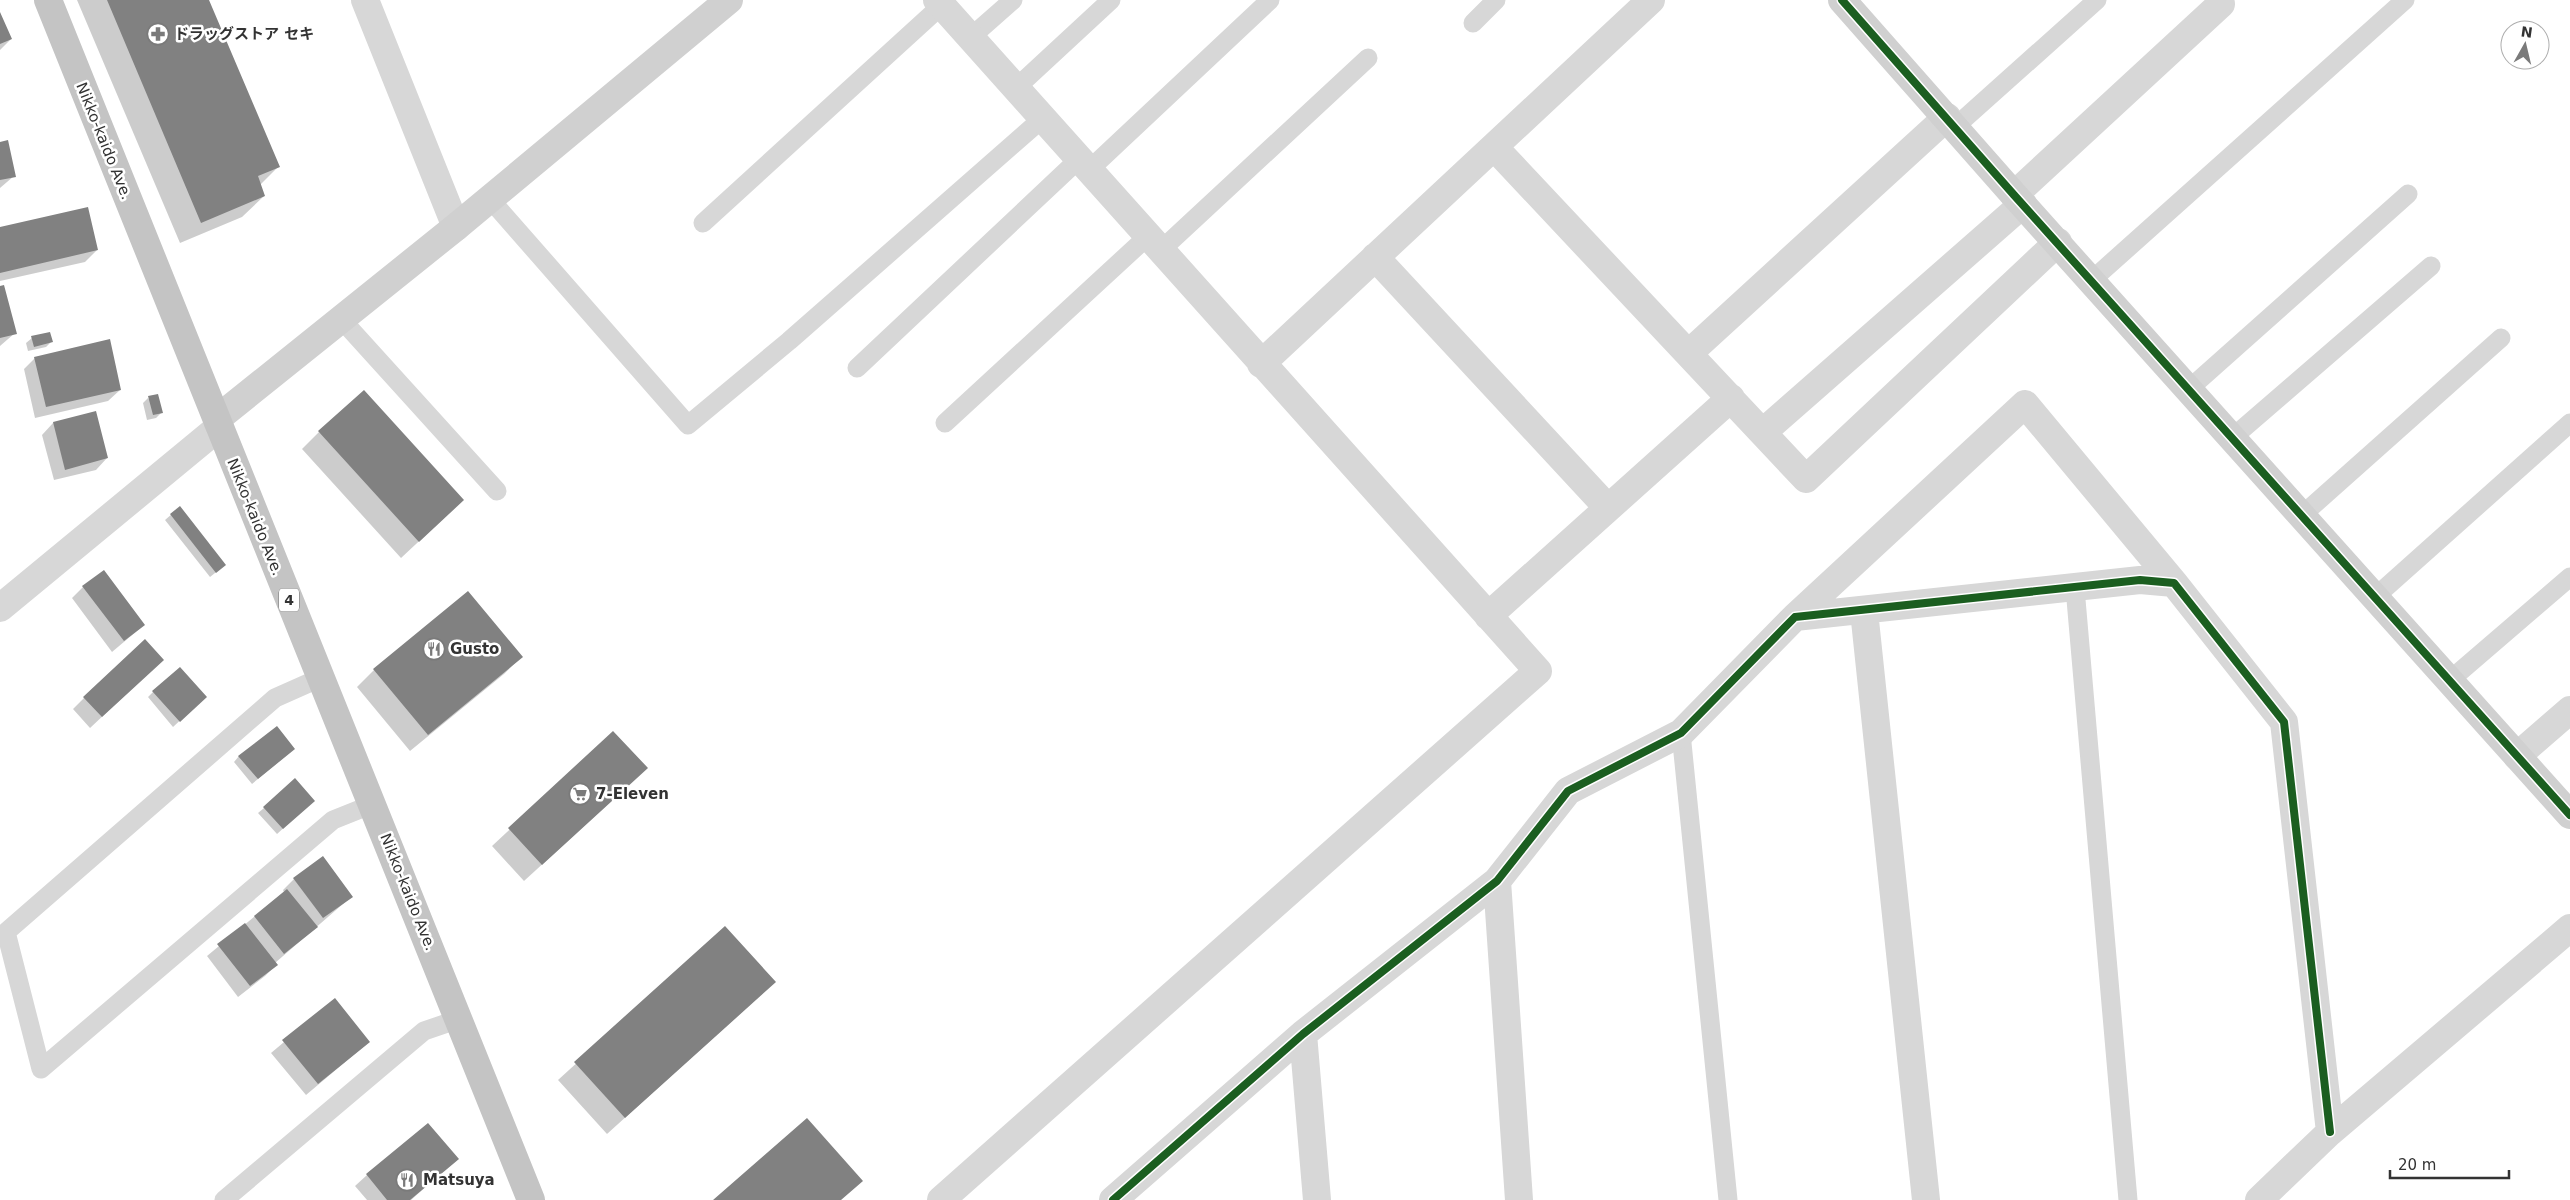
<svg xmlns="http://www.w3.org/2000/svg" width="2570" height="1200" font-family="'DejaVu Sans','Noto Sans JP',sans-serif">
<rect width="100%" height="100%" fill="#fff"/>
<path fill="#0003" d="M77,0h131l70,167 -18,18 4,11 -22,21 -62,26z
M0,15l11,24 -11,11z
M0,143l14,33 -14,12z
M0,228l97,22 -12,12 -85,19z
M0,287l15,46 -15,13z
M32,338l19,4 -5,5 -18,4 -2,-8z
M35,358l85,32 -12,11 -73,17 -11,-49z
M148,398l14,14 -6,6 -9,2 -4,-17z
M95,413l12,45 -11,12 -42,10 -12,-45 11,-12z
M319,432l126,85 -44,41 -99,-109z
M180,507l45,58 -15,12 -45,-57z
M83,587l61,38 -32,27 -40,-54z
M468,593l53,64 -17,17 -94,77 -53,-64 17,-17z
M151,671l-61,57 -17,-19 11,-11z
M153,692l47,10 -27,25 -25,-30z
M613,733l16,52 -105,96 -32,-35z
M288,754l-36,30 -18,-22 5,-6z
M308,806l-31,28 -19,-21 6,-5z
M294,879l57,18 -76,66 1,2 -11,11 -27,21 -31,-41 77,-64 -1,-2z
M725,928l50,54 -168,152 -49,-54z
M334,1000l35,42 -63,53 -35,-42z
M457,1159l-46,41h-44l-12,-14 12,-11z"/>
<path fill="#818181" d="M107,0h102l71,167 -22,9 7,20 -64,27z
M0,12l12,27 -12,5z
M8,140l8,37 -16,3v-38z
M88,207l10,43 -98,23v-46z
M4,285l13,49 -17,4v-52z
M50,332l3,10 -19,5 -3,-11z
M110,339l11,51 -75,17 -12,-50z
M364,390l100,110 -45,42 -101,-111z
M158,394l5,19 -10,2 -5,-19z
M96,411l12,47 -43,12 -12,-48z
M180,506l46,59 -10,8 -46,-59z
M104,570l41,55 -21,16 -42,-55z
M468,591l55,66 -95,78 -55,-66z
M145,639l19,21 -62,57 -19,-20z
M180,667l27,30 -27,25 -28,-31z
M277,726l18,23 -37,30 -20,-23z
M613,731l35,37 -106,97 -34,-37z
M295,778l20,23 -32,28 -20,-22z
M323,856l30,41 -30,21 -30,-40z
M287,889l31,38 -34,27 -30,-38z
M245,923l33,42 -28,21 -33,-42z
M725,926l51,56 -151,136 -51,-56z
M335,998l35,44 -52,42 -36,-44z
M807,1118l56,63 -22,19h-128z
M428,1123l31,36 -49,41h-23l-21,-26z"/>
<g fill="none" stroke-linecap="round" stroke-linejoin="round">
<path stroke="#d7d7d7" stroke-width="19" d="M1473,23l23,-23
M971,37l42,-37
M1016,88l95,-88
M1955,127l142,-127
M1089,170l181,-170
M490,199l198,226 101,-84 254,-223
M703,223l239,-218
M1160,251l208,-193
M2092,280l313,-280
M342,320l155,171
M857,368l222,-209
M2189,389l219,-195
M945,423l203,-187
M2232,438l199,-172
M2301,516l200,-178
M2075,588l53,612
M2374,598l196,-175
M320,678l-45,20 -269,234 35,137 292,-249 40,-16
M2449,681l121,-104
M1681,733l47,467
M224,1200l200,-169 35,-12"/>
<path stroke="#d7d7d7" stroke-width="28" d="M365,0l91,227
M937,0l601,671 -597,529
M1494,147l312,332 252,-237
M2014,195l207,-191
M1375,257l233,251
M1689,353l258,-236
M1261,364l390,-364
M1763,432l260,-228
M0,608l218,-180v-5
M1864,611l62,589
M1488,616l243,-218
M1795,617l230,-213 149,179
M2517,756l53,-46
M1497,881l22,319
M1303,1034l14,166
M1113,1200l190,-166 194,-153 71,-90 113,-58 114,-116 345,-37 34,3 110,139 46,410
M2259,1200l71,-68 240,-204"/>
<path stroke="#d0d0d0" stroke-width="28" d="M1842,0l172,195 556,620
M218,423v-5l238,-191 273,-227"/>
<path stroke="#c4c4c4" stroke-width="28" d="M48,0l483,1200"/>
<g stroke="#fff" stroke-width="11">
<path id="cycleway" d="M1842,0l172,195 556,620
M1113,1200l190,-166 194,-153 71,-90 113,-58 114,-116 345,-37 34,3 110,139 46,410"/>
</g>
<use href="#cycleway" stroke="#1b5e20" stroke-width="8"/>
</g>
<defs>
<g id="pharmacy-ring" transform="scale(1.125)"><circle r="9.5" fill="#fff" stroke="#7a7a7a" stroke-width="1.5"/><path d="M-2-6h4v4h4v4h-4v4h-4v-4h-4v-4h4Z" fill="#7a7a7a"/></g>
<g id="restaurant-ring" transform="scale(1.125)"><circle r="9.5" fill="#fff" stroke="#7a7a7a" stroke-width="1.5"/><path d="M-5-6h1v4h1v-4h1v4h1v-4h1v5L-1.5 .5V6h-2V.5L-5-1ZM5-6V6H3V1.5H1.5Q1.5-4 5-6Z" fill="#7a7a7a"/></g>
<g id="supermarket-ring" transform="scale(1.125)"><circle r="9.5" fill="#fff" stroke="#7a7a7a" stroke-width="1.5"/><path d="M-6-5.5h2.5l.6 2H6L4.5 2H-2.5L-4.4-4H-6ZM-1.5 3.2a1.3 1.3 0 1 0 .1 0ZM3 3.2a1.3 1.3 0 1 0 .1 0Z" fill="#7a7a7a"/></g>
</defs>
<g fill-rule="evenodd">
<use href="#pharmacy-ring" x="158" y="34"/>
<use href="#restaurant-ring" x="434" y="649"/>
<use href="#supermarket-ring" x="580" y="794"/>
<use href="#restaurant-ring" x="407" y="1180"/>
</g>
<g text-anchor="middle" stroke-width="5" stroke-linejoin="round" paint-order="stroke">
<rect fill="#fff" stroke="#707070" stroke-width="1" x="279" y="588.5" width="20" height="23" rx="4"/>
<g font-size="14" font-weight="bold" fill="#333">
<text x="289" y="605">4</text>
</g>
<g font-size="15" font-weight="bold" fill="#333" stroke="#fff" text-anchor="start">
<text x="174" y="39">ドラッグストア セキ</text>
<text x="450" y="654">Gusto</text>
<text x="596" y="799">7-Eleven</text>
<text x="423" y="1185">Matsuya</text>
</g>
<g font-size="15" fill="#333" stroke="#fff">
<text transform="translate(104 141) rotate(68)" y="5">Nikko-kaido Ave.</text>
<text transform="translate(255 517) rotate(68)" y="5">Nikko-kaido Ave.</text>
<text transform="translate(408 892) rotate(68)" y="5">Nikko-kaido Ave.</text>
</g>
</g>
<g transform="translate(2525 45) rotate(8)"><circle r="24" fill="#ffffff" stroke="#adadad"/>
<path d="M0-4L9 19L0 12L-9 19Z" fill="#7a7a7a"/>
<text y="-8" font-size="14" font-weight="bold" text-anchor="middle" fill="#333333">N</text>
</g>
<path d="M2390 1170v8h119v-8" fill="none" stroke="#333333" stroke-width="2.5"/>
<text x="2398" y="1170" font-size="15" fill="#333333" stroke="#ffffff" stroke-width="4" paint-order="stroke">20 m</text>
</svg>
